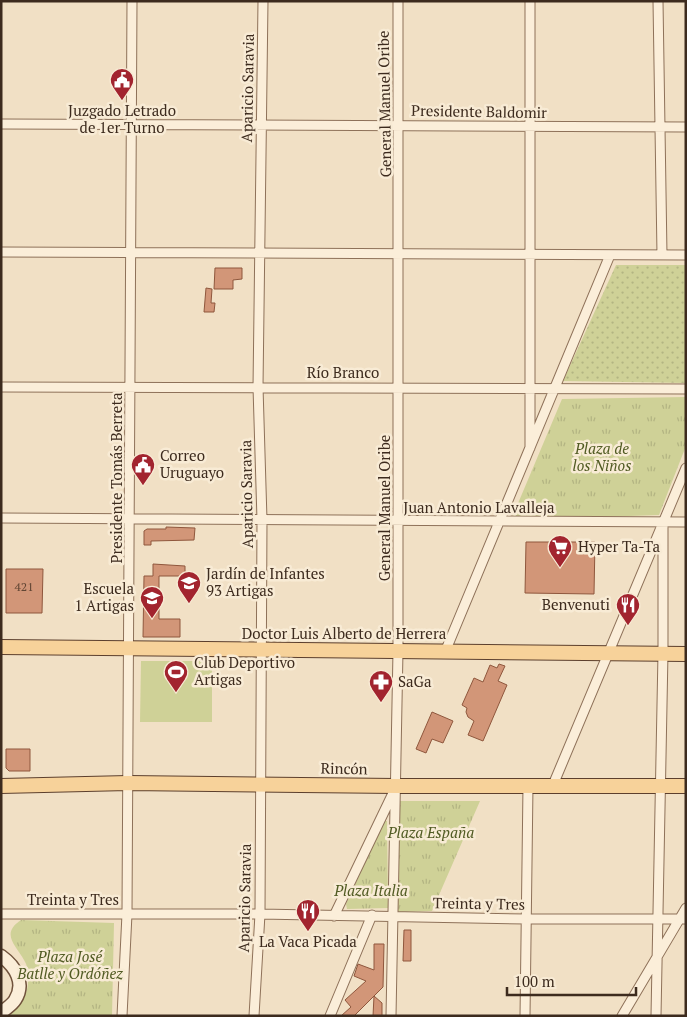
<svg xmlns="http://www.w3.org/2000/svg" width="687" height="1017" font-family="'PT Serif',serif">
<defs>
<pattern id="grass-dots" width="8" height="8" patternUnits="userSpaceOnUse" patternTransform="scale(1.25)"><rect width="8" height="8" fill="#cfd197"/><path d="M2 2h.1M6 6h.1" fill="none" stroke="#b3b482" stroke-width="1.8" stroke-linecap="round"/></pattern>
<pattern id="park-tufts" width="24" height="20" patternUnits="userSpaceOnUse" patternTransform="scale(1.25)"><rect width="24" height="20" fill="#cfd197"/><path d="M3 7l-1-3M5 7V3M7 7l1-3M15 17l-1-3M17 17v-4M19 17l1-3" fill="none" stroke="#b3b482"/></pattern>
</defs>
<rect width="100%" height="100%" fill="#f1e0c5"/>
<path fill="url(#grass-dots)" d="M616,265h70v118l-123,-2z"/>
<path fill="url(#park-tufts)" d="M686,397v49l-27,69 -148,5 51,-121z
M398,801h82l-48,110 -34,1z
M384,821h3l1,87 -41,1 -1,-5z
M21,920l93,3 -2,93h-102c7,-12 18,-19 18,-34 1,-7 0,-16 -4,-22 -8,-15 -24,-26 -3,-40z"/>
<path fill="#cfd197" d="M141,661h71v61h-72z"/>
<path fill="#d29678" stroke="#8f573d" d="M215,268h27v11l-9,1v9h-19z
M206,288l6,1 -1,14h4l-1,9h-10z
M166,527l29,1 -1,12 -43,1v4h-7v-14l3,-2h19z
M526,542h69l-1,52 -69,-1z
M153,564l32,2v10h-26v43h21v18h-37l1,-61h9z
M6,569h37l-1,44h-36z
M499,664l6,2 -7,15 9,4 -24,56 -15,-6 6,-14 -6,-4 -2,-5 1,-4 -5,-3 12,-27 9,4 7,-17 7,3z
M432,712l21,9 -10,22 -11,-4 -6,14 -10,-4z
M6,749h24v22h-21l-3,-3z
M404,930h7v31h-8z
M374,944h10l-1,43 -9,9 8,7v13h-9l1,-20 -20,20h-13l10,-9 -6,-7 21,-19 -12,-5 4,-12 16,6z"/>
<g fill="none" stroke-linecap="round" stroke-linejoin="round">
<g stroke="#8e7159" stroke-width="11">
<path id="minor" d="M658,1l4,254
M1,124l685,3
M1,252l685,3
M1,387l685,2
M530,448v-447
M1,518l685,4
M445,652l165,-397
M553,785l133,-317
M1,914h259l266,5h160
M334,916l61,-127
M122,1016l5,-102 5,-913
M254,1016l6,-102 2,-394 -4,-133 5,-386
M330,1016l42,-101
M391,1016l7,-365v-650
M525,1016l3,-230
M622,1016l64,-108
M656,1016l7,-363v-130"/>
</g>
<g stroke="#70523c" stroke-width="15">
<path id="secondary" d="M1,956c14,10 25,27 14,44 -3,5 -10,9 -14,13"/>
</g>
<g stroke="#5c3f2d" stroke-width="16">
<path id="primary" d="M1,647l685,7
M1,786l127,-3 268,3h290"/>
</g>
<use href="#minor" stroke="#fbeed9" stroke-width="9"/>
<use href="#secondary" stroke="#fbeed9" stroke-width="12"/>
<use href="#primary" stroke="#f7d29a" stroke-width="14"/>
</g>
<defs>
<g id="civic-pin" transform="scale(1.25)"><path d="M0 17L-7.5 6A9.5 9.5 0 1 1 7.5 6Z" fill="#a2242f" stroke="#f8ebd5"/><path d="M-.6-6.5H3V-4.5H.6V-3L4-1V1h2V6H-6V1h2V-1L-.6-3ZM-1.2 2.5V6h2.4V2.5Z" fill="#fff"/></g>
<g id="supermarket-pin" transform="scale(1.25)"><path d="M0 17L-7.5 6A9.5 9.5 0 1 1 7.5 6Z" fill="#a2242f" stroke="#f8ebd5"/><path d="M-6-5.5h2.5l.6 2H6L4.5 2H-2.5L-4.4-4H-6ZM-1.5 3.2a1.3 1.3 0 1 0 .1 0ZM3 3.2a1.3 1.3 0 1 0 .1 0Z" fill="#fff"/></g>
<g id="school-pin" transform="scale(1.25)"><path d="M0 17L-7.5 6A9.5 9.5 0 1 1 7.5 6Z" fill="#a2242f" stroke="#f8ebd5"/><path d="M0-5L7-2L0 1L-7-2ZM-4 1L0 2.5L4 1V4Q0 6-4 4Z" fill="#fff"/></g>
<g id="restaurant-pin" transform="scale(1.25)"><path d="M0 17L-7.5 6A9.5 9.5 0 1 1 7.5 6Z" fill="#a2242f" stroke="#f8ebd5"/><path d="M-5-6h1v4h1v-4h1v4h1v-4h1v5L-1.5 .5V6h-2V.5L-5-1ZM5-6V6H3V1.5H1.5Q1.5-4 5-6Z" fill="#fff"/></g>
<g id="stadium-pin" transform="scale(1.25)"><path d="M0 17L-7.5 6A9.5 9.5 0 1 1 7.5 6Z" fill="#a2242f" stroke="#f8ebd5"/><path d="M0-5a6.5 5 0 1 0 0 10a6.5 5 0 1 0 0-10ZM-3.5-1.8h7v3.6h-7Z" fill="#fff"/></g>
<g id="pharmacy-pin" transform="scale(1.25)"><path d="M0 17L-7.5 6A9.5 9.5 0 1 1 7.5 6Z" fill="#a2242f" stroke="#f8ebd5"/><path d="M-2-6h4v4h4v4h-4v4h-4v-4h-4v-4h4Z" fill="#fff"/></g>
</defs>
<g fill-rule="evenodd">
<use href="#civic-pin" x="122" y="80"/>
<use href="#civic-pin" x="143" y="465"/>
<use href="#supermarket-pin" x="560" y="547"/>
<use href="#school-pin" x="189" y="583"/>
<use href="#school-pin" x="152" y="598"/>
<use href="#restaurant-pin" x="628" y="605"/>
<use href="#stadium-pin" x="176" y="672"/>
<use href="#pharmacy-pin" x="381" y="682"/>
<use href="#restaurant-pin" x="308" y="911"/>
</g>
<g text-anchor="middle" stroke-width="5" stroke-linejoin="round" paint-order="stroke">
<g font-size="12" fill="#624634">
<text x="24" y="591">421</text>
</g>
<g font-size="15" fill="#3d2b1e" stroke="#f8ebd5">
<text transform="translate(248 88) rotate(-89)" y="5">Aparicio Saravia</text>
<text transform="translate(385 104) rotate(-91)" y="5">General Manuel Oribe</text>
<text transform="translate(479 112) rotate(1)" y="5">Presidente Baldomir</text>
<text x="343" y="378">Río Branco</text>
<text transform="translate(117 478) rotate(-90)" y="5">Presidente Tomás Berreta</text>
<text transform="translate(247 494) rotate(-91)" y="5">Aparicio Saravia</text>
<text transform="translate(385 508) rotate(-90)" y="5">General Manuel Oribe</text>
<text x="479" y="513">Juan Antonio Lavalleja</text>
<text x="344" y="639">Doctor Luis Alberto de Herrera</text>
<text transform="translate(344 769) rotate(1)" y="5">Rincón</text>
<text transform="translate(245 898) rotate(-89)" y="5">Aparicio Saravia</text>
<text x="73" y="905">Treinta y Tres</text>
<text transform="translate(479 904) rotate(1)" y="5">Treinta y Tres</text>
</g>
<g font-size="15" fill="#3d2b1e" stroke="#f8ebd5" text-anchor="start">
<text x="122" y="116" text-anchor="middle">Juzgado Letrado<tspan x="122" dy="17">de 1er Turno</tspan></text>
<text x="160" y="461">Correo<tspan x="160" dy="17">Uruguayo</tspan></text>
<text x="578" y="552">Hyper Ta-Ta</text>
<text x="206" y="579">Jardín de Infantes<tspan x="206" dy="17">93 Artigas</tspan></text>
<text x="134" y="594" text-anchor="end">Escuela<tspan x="134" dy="17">1 Artigas</tspan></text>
<text x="610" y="610" text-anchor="end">Benvenuti</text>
<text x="194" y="668">Club Deportivo<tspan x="194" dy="17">Artigas</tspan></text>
<text x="398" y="687">SaGa</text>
<text x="308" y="947" text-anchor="middle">La Vaca Picada</text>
</g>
<g font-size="15" font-style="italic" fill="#515b23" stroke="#f8ebd5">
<text x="602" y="454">Plaza de<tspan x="602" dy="17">los Niños</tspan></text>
<text x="431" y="838">Plaza España</text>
<text x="371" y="896">Plaza Italia</text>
<text x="70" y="962">Plaza José<tspan x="70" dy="17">Batlle y Ordóñez</tspan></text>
</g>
</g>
<rect width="687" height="1017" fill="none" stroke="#3d2b1e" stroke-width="5"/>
<path d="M507 987v8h129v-8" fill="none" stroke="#3d2b1e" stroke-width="2.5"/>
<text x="514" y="987" font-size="15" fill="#3d2b1e" stroke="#f8ebd5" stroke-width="4" paint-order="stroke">100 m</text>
</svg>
